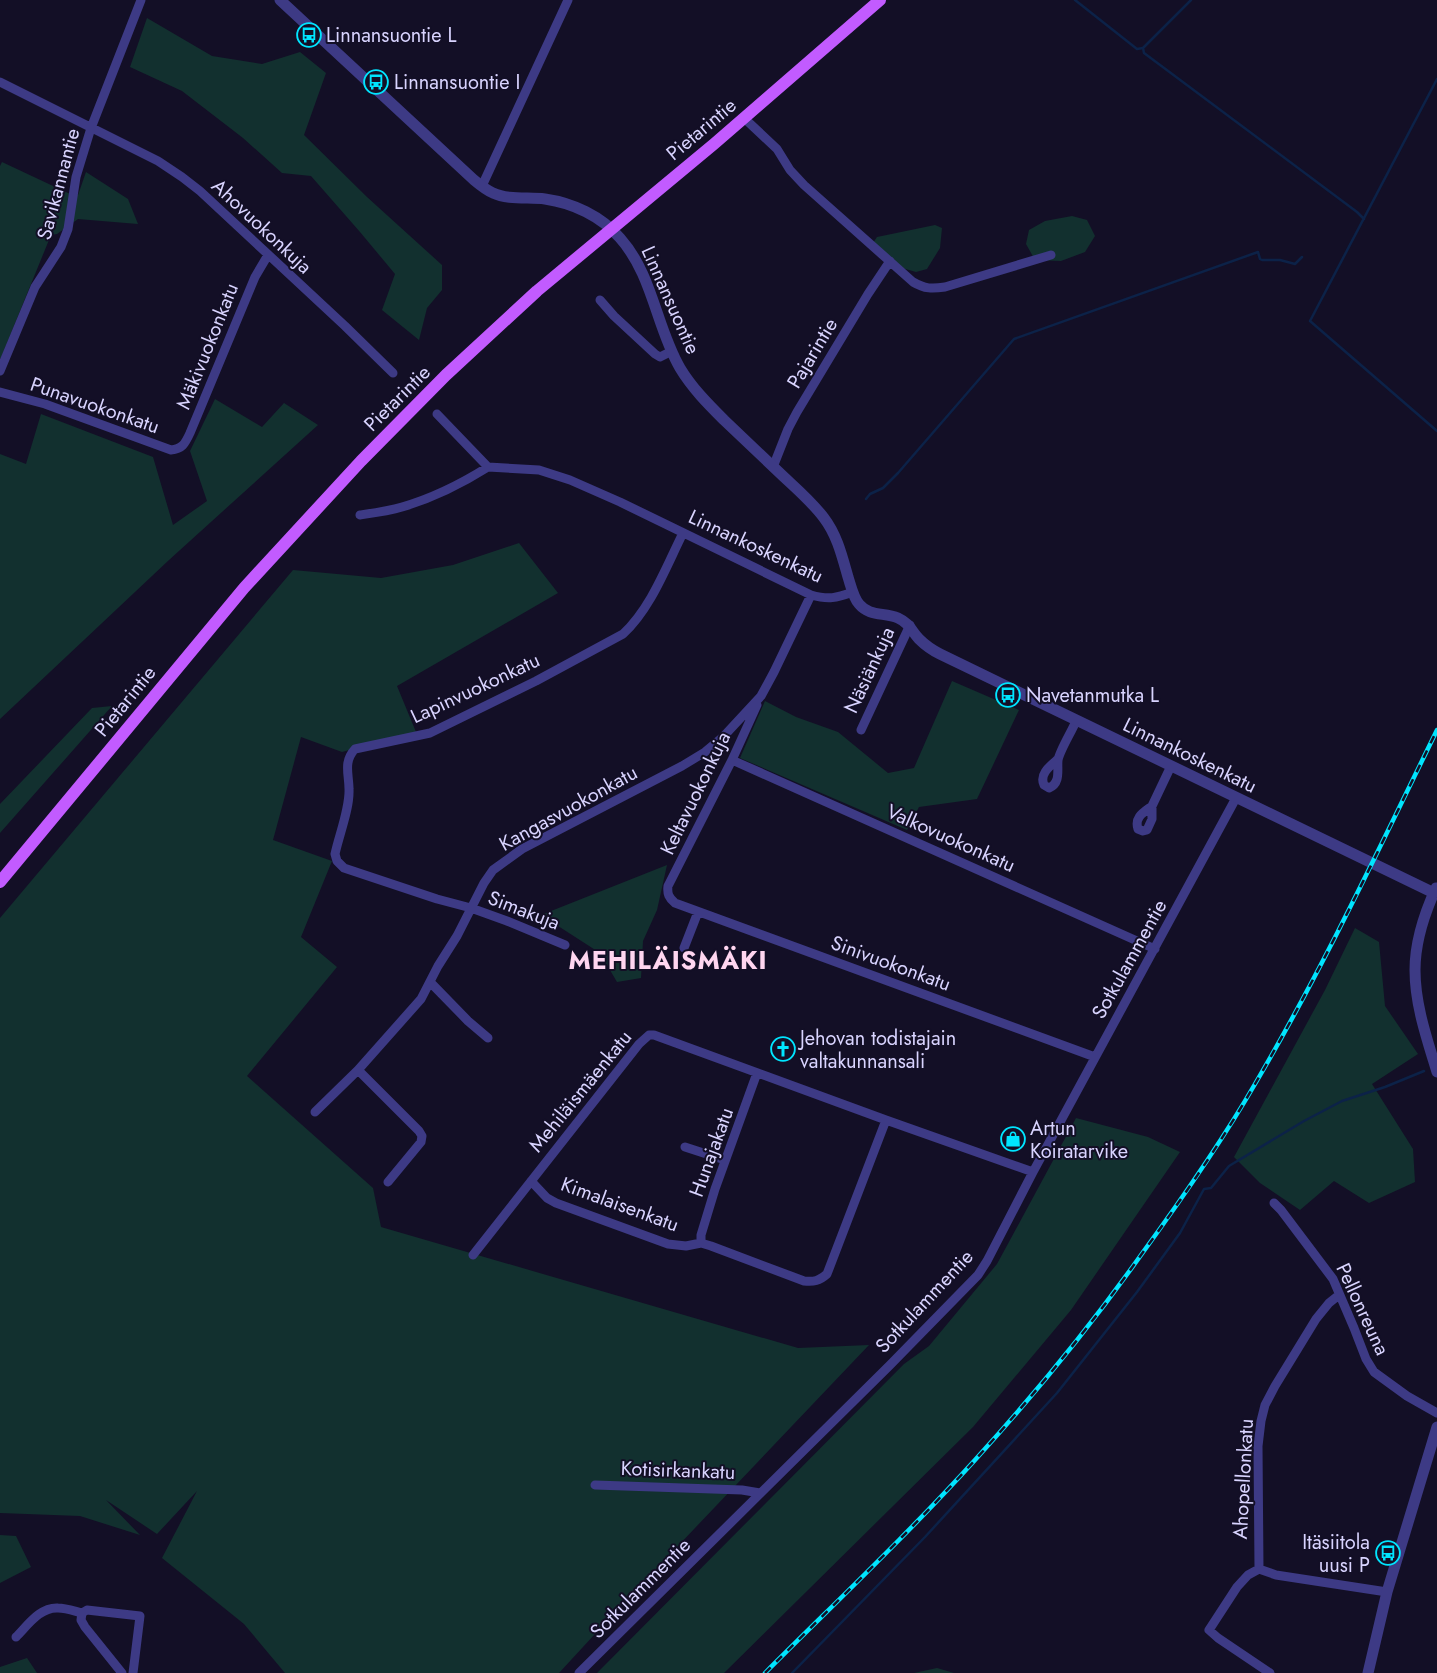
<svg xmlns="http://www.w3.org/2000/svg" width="1437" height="1673" font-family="Jost,sans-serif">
<rect width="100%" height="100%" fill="#130f26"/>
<path fill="#12302f" d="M147,18l65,38 50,8 38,-12 26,21 -22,62 63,62 75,68v25l-15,18 -8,32 -37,-30 13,-36 -35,-42 -49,-56 -29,-3 -39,-35 -61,-47 -52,-24z
M2,162l66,31 10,2 8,-23 42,27 10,25 -60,-5 -21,15 -6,1 -51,125v-194z
M1072,216l15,4 8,16 -10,16 -24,9 -26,-1 -9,-16 3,-14 16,-9z
M935,225l7,3 -2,20 -13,21 -11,3 -14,-4 -29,-25 4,-6z
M215,399l47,28 22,-24 34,22 -149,135 -169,159v-265l26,10 15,-50 112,43 20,68 34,-24 -17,-50z
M519,543l39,50 -161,93 19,46 -74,20 -41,-15 -28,103 59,21 -31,76 36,30 -90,109 126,112 8,39 417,121 71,-3 -251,264 -59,64h-274l-41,-49 -82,-66 35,-67 -40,43 -51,-34 34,35 -60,-19 -80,-3v-595l293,-348 88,8 72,-13z
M952,681l67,29 -42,89 -58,8 -12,23 -167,-72 25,-57 31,16 42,15 50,41 26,-5z
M112,706l-112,127v-29l92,-96z
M667,865l-10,45 -14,31 -2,37 -24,4 -17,-29 -59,-38z
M1355,928l24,14 6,64 33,48 -46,30 41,65 2,33 -46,21 -35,-22 -34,29 -40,-27 -26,-26 91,-167z
M1076,1118l72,19 32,15 -109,158 -98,117 -249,246h-127l307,-309 25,-18 68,-82z
M0,1535l16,1 15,31 -31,16z
M27,1658l10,15h-37v-6z
M937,1668l17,5h-40z"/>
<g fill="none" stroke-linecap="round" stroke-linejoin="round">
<path stroke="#0c2248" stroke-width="2.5" d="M1075,0l62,49 6,-1 48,-48
M1143,48l1,5 213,159 7,7
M1437,79l-127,242 127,110
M866,499l4,-5 13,-6 15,-15 116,-134 244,-87 2,7 2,1h18l15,4 7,-7
M792,1673l133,-136 132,-144 80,-101 43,-59 24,-44 7,-1 18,-22 75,-45 38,-20 43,-14 39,-16"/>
<path stroke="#3d3a85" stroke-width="9" d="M0,82l158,79 24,16 18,14 145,135 48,47
M744,118l33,31 13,21 14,15 109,97c12,7 19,7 32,5l106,-32
M482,186l86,-186
M600,300l14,16 41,38 5,3 12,-6
M0,371l35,-84 26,-40 7,-18 8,-52 15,-49 50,-128
M0,392l45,12 126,46c11,-1 14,-6 19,-17l65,-156 13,-22
M437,414l51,53 51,3 31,10 50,22 191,93c18,5 25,3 42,-3
M773,467l15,-38 9,-17 71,-118 22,-33
M360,515c14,-2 29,-4 42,-8 31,-9 59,-23 86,-40
M757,705l-25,55 -64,126c-1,8 1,12 7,17l420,154
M861,730l49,-105
M1058,759c-8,7 -19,15 -14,26l5,3c12,-5 8,-18 9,-28 2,-10 14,-29 18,-39
M732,760l423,189
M1152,806c-8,6 -18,11 -14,23l5,2 4,-1 5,-11v-13l19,-40
M565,945l-58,-24 -36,-13 -34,-9 -93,-31 -7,-7 -2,-7c4,-19 15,-46 14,-65 0,-15 -6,-27 6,-40l75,-16 106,-52 87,-47c28,-26 43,-67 60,-101
M684,948l14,-36
M431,983l37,38 20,17
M358,1070l61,61 3,5 -1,6 -33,40
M315,1112l43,-42 63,-71 17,-33 19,-30 27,-53 9,-13 29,-21 160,-83 23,-14 18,-15 38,-41 13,-24 37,-77
M685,1147l40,13
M531,1181l16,17 9,5 112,41 18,2 15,-3 10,3 93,35c10,1 15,0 23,-7l59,-154
M1274,1203l7,7 52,69 21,49 12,31 8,13 33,24 30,17
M701,1243v-8l14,-46 42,-116
M473,1255l166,-211 10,-9h5l232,85 147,52
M595,1485l147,5 18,3
M1259,1569l-1,-123 3,-25 4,-16 10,-19 41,-67 13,-16 10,-8
M1259,1569l-11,6 -11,12 -28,43 9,8 52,35
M1259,1569l17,6 111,17
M82,1613l-1,7 4,7 37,46
M16,1637c12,-12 24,-30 42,-29 8,0 16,3 24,5l5,-3 53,6 -7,57
M579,1673l311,-308 88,-90 9,-14 46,-89 203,-374"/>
<path stroke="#3d3a85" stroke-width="11" d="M280,0l194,180c6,5 12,10 19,13 15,7 35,4 52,6 28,4 56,17 75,39 33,37 36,89 60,130 12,20 28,36 44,52 20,19 40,38 60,57 14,13 29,26 40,41 13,17 18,38 24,59 3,9 5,20 11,27 11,13 25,8 39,14 11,5 13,12 21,21 6,6 13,11 21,15l494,239
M1436,888c-11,24 -21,55 -21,82 0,35 12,69 22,102
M1368,1673l19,-81 50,-165"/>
<path stroke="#c25bff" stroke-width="12" d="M0,882l244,-294 117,-127 85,-86 91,-84 177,-147 166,-144"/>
<g stroke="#00e5ff" stroke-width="4.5">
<path id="rail" d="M765,1673c70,-70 143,-139 210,-213 59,-65 115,-133 166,-205 40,-55 80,-112 114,-171 67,-114 124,-235 182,-354"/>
</g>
<use href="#rail" stroke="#130f26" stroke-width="2.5" stroke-dasharray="8" stroke-linecap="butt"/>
</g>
<defs>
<g id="bus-ring" transform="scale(1.25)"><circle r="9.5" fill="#130f26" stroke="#00e5ff" stroke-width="1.5"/><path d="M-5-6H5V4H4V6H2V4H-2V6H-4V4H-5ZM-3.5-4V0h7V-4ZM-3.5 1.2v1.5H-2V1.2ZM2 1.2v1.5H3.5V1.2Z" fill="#00e5ff"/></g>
<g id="church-ring" transform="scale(1.25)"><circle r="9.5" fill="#130f26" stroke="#00e5ff" stroke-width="1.5"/><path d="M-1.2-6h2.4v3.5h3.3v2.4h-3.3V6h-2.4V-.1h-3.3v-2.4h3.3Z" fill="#00e5ff"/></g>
<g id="shop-ring" transform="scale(1.25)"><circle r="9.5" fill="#130f26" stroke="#00e5ff" stroke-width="1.5"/><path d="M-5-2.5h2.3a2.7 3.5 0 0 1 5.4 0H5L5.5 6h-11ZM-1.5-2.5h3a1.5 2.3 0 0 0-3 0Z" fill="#00e5ff"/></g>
</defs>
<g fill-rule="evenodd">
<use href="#bus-ring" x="309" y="35"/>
<use href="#bus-ring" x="376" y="82"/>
<use href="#bus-ring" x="1008" y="695"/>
<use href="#church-ring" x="783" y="1049"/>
<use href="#shop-ring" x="1013" y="1139"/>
<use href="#bus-ring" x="1388" y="1553"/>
</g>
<g text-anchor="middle" stroke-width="4" stroke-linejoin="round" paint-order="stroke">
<g font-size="20" fill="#d9d4ff" stroke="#130f26" text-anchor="start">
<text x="326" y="42">Linnansuontie L</text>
<text x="394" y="89">Linnansuontie I</text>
<text x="1026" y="702">Navetanmutka L</text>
<text x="800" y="1045">Jehovan todistajain<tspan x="800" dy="23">valtakunnansali</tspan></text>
<text x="1030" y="1135">Artun<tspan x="1030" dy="23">Koiratarvike</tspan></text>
<text x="1370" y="1549" text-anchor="end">Itäsiitola<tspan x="1370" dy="23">uusi P</tspan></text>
</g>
<g font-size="20" fill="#d9d4ff" stroke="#130f26">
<text transform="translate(701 129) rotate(-40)" y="7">Pietarintie</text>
<text transform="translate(58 184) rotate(-75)" y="7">Savikannantie</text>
<text transform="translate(262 226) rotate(43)" y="7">Ahovuokonkuja</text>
<text transform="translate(671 300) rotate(66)" y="7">Linnansuontie</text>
<text transform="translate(207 346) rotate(-68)" y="7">Mäkivuokonkatu</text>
<text transform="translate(812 353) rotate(-59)" y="7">Pajarintie</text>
<text transform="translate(397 398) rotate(-45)" y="7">Pietarintie</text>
<text transform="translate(95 405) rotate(19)" y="7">Punavuokonkatu</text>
<text transform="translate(756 546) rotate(25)" y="7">Linnankoskenkatu</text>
<text transform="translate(869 670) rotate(-65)" y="7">Näsiänkuja</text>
<text transform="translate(475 688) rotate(-25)" y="7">Lapinvuokonkatu</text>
<text transform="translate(125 701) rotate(-51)" y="7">Pietarintie</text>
<text transform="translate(1190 755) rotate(26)" y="7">Linnankoskenkatu</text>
<text transform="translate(695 793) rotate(-64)" y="7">Keltavuokonkuja</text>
<text transform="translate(568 808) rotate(-29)" y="7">Kangasvuokonkatu</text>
<text transform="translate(951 838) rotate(24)" y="7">Valkovuokonkatu</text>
<text transform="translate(524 910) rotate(21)" y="7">Simakuja</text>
<text transform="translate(1129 959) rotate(-61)" y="7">Sotkulammentie</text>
<text transform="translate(891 963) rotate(20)" y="7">Sinivuokonkatu</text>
<text transform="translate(580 1091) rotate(-51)" y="7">Mehiläismäenkatu</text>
<text transform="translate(711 1152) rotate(-70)" y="7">Hunajakatu</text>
<text transform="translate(620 1204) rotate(20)" y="7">Kimalaisenkatu</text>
<text transform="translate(924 1301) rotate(-47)" y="7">Sotkulammentie</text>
<text transform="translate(1363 1309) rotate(65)" y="7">Pellonreuna</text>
<text transform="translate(678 1470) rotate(2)" y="7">Kotisirkankatu</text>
<text transform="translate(1243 1479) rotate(-87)" y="7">Ahopellonkatu</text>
<text transform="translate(640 1588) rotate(-45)" y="7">Sotkulammentie</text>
</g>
<g font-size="25" font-weight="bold" letter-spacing="1" fill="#ffd6f0" stroke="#130f26">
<text x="668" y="969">MEHILÄISMÄKI</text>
</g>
</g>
</svg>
